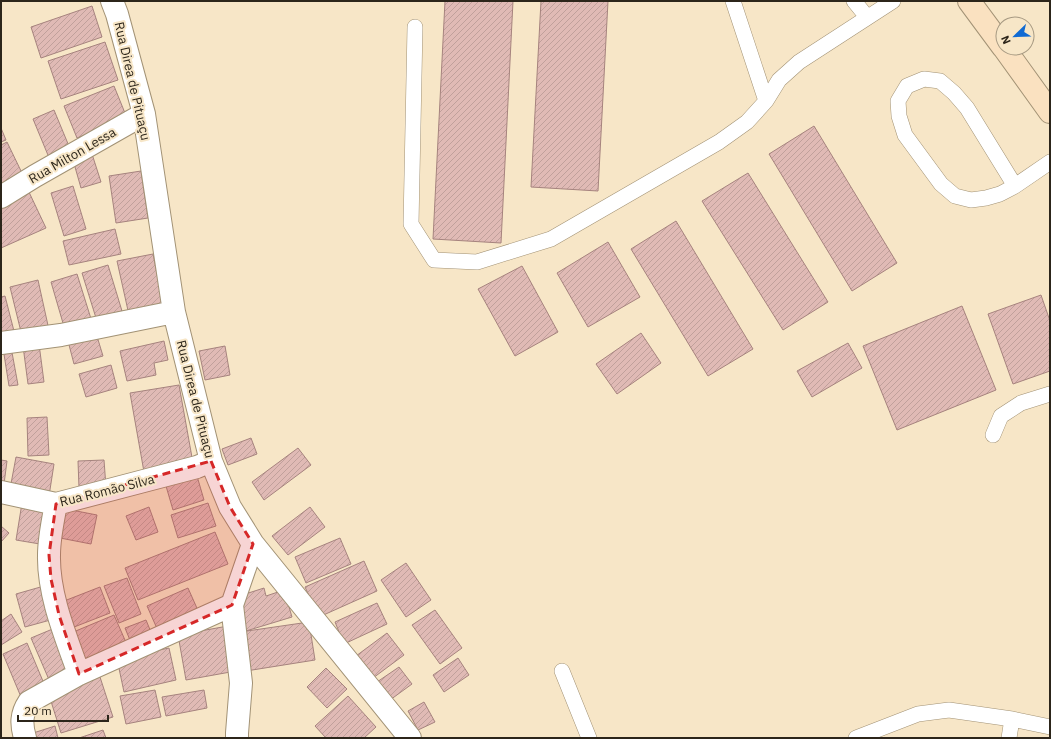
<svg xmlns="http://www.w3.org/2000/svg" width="1051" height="739" font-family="'IBM Plex Sans',sans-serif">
<defs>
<pattern id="building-hatch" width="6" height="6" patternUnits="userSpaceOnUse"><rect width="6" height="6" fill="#e0bab5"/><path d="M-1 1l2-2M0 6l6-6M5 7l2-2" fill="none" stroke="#c0a09b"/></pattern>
</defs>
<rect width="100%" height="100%" fill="#f7e6c7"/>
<path fill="url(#building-hatch)" stroke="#a6837e" d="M445,1h68l-12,242 -68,-4z
M541,1h67l-10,190 -67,-4z
M92,6l10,31 -61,21 -10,-31z
M105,42l13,38 -57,19 -13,-38z
M114,86l13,32 -50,20 -13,-32z
M54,110l17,41 -21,9 -17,-41z
M814,126l83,137 -45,28 -83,-137z
M1,128l5,12 -5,2z
M7,142l15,31 -16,7 4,8 -9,4v-47z
M92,154l9,28 -20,6 -8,-28z
M141,171l7,47 -32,5 -7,-47z
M748,173l80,129 -45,28 -81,-129z
M73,186l13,43 -22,7 -13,-43z
M28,190l18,38 -45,20v-46z
M676,221l77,128 -45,27 -77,-127z
M115,229l6,25 -52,11 -6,-24z
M608,242l32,55 -52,30 -31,-54z
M153,254l11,54 -35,7 -12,-54z
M108,265l14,46 -26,7 -14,-45z
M522,266l36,66 -43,24 -37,-67z
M77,274l15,48 -27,8 -14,-48z
M38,280l11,50 -27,6 -12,-49z
M1041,295l9,26v50l-37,13 -25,-70z
M5,296l10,39 -14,4v-42z
M962,306l34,84 -99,40 -34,-84z
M96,333l7,23 -29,8 -6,-23z
M641,333l20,30 -44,31 -21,-30z
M164,341l4,19 -14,3 2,12 -29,6 -7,-30z
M848,343l14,25 -50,29 -15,-26z
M39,344l5,38 -16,2 -5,-38z
M225,346l5,29 -25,5 -6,-29z
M11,347l7,38 -9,1 -6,-38z
M111,365l6,23 -31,9 -7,-23z
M179,385l14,78 -49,9 -14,-79z
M47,417l2,38 -21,1 -1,-38z
M251,438l6,16 -29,11 -6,-16z
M298,448l13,17 -47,35 -12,-18z
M16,457l38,7 -5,32 -39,-7z
M1,460l6,1 -3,23h-3z
M104,460l2,27 -27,1 -1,-27z
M197,476l7,24 -31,10 -7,-24z
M22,503l24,5 -6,36 -24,-4z
M208,503l8,23 -38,12 -7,-23z
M149,507l9,25 -22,8 -10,-24z
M310,507l15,20 -37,28 -16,-19z
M61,508l36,7 -6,29 -36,-7z
M1,526l8,7 -8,9z
M215,532l13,32 -90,36 -13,-32z
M340,538l11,26 -45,19 -11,-26z
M364,561l13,30 -58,26 -14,-30z
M406,563l25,37 -25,17 -25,-37z
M127,578l14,36 -22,9 -15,-37z
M44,586l10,33 -29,8 -9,-33z
M100,587l10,26 -41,16 -10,-26z
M188,588l12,27 -41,18 -12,-27z
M264,588l2,8 18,-6 8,27 -46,14 -10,-34z
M377,603l10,21 -43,20 -9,-22z
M435,610l27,38 -22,16 -28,-39z
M11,614l11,18 -21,13v-24z
M114,615l14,32 -44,18 -13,-32z
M146,620l7,17 -21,8 -7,-17z
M309,622l6,38 -69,11 -6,-39z
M228,626l8,45 -50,9 -8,-45z
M55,628l19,44 -24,10 -19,-44z
M387,633l17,22 -31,23 -17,-22z
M27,643l18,43 -24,11 -18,-43z
M169,648l7,32 -52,12 -7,-33z
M458,658l11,17 -25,17 -11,-17z
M399,667l13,17 -22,16 -13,-18z
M326,668l21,21 -20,19 -20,-21z
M100,677l13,40 -52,16 -12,-38 26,-11z
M155,690l6,27 -35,7 -6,-28z
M204,690l3,18 -41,8 -4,-19z
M348,696l28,31 -12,11h-38l-11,-12z
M424,702l11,20 -17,8 -10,-19z
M55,726l3,12h-30l-1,-3z
M103,730l3,8h-27z"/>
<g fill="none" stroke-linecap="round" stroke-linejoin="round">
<g stroke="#a29275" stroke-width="16">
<path id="lane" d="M733,1l33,100
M854,1l13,16
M415,27l-4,197 23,36 43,2 74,-23 168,-97 28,-20 19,-21 13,-21 20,-18 94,-61
M1015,186l-48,-78 -13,-15 -14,-12 -16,-2 -17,7 -9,15 1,15 6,19 36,49 14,12 16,4 15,-2 14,-4 15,-8 35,-24
M993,435l8,-19 20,-13 29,-9
M562,671l27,67
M856,738l62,-24 31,-4 63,9 38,8
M1009,738l3,-19"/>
</g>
<g stroke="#a29275" stroke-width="24">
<path id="street" d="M112,1l5,13 27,100 30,198 37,149 19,46 23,37 157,194
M1,197l34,-21 109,-62
M1,343l60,-8 113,-23
M1,492l55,12 141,-37 14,-6
M56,504c-3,16 -7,34 -7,51 -1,40 17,82 30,119
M25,738c-4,-14 -4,-24 4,-36l50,-28 153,-69
M237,738v-5l4,-50 -9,-78 21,-61"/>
</g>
<g stroke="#a29275" stroke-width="24">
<path id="secondary" d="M969,1l34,46
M1004,48l46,64"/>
</g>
<use href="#lane" stroke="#fff" stroke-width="15"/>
<use href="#street" stroke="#fff" stroke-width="22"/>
<use href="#secondary" stroke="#fae1c0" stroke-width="22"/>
</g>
<path fill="#d62828" fill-opacity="0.2" stroke="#d62828" stroke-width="3" stroke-dasharray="8 5" stroke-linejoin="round" d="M211,461l19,46 23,37 -21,61 -153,69 -20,-59 -8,-36 -2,-24 7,-51z"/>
<g text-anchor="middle" stroke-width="4" stroke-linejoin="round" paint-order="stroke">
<g font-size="13" fill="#2c251a" stroke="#f7e6c7">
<text transform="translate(133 81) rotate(77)" y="5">Rua Direa de Pituaçu</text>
<text transform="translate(72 155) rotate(-30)" y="5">Rua Milton Lessa</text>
<text transform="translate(196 399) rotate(76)" y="5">Rua Direa de Pituaçu</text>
<text transform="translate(107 490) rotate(-14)" y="5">Rua Romão Silva</text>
</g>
</g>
<rect width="1051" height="739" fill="none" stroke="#2c251a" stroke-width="4"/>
<g transform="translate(1015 36) rotate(247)"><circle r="19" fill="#f7e6c7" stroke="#a69982"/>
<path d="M0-3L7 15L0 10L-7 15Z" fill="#106ad3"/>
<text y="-6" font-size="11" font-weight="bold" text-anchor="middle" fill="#2c251a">N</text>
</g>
<path d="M18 715v6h90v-6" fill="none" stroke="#2c251a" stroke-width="2"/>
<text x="24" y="715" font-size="12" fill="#2c251a" stroke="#f7e6c7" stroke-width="3" paint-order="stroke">20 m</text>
</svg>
